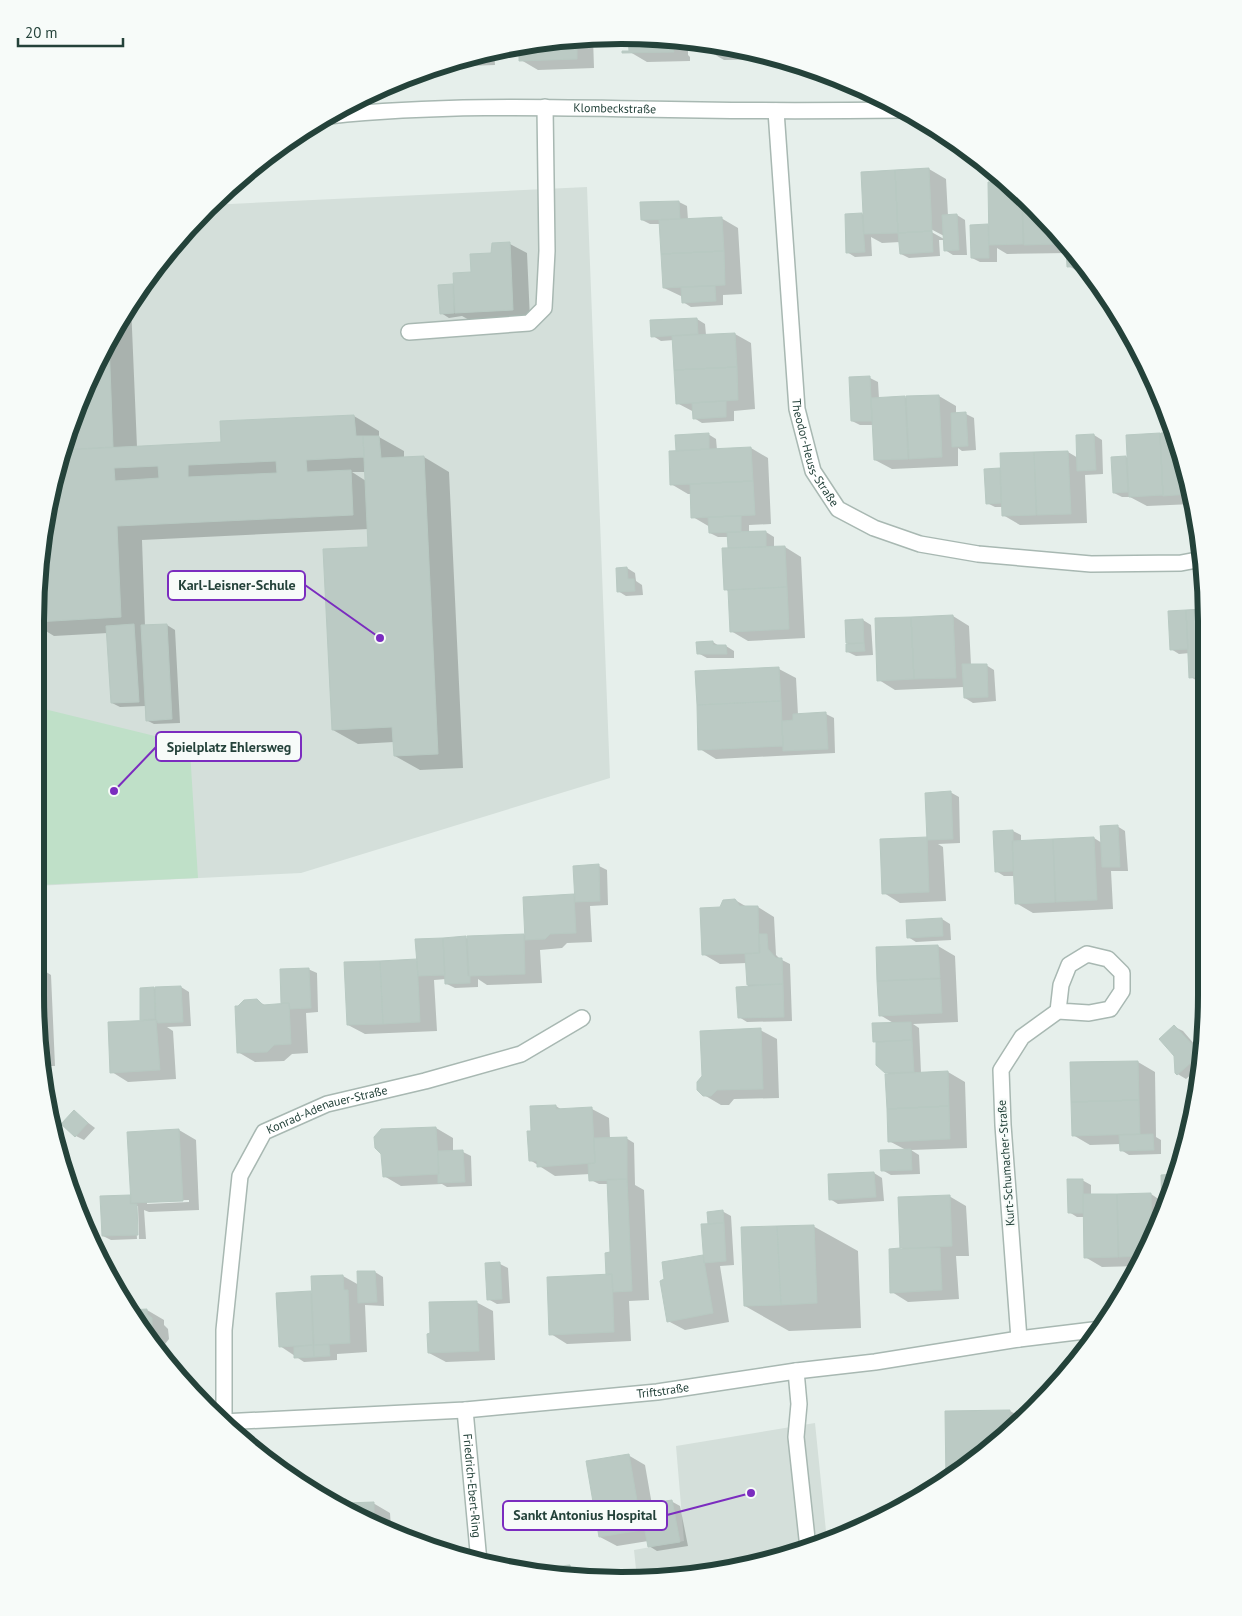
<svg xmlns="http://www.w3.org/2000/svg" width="1242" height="1616" font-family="'PT Sans',sans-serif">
<rect width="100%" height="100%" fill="#e6efeb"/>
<path fill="#d4dfda" d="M587,187l23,591 -309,95 -266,13 1,-303 19,-114 40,-107 61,-98 53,-59z
M815,1423l12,118 -54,20 -136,18 -3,-29 50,-9 -8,-95z"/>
<path fill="#bfe0c8" d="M36,707l123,30 30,-2 9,143 -161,7z"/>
<path fill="#0003" fill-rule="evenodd" d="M630,36l58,6v13l2,2v4l-43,1 -17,-10z
M593,38l1,30 -56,2 -17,-10 -1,-15z
M736,46l41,13 -53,1 -17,-10z
M494,50l1,15 -56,2z
M929,169l17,10 2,37 9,-1 8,5 2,35h-14l-8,-5 -1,-10h-5l1,16 -31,2 -8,-4 -1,-12 -18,1 -11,-6 1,19 -17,1 -8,-5 15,-38 2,1zM927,227l17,9v3l-18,-10z
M989,183h18l29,24 52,64h-11l-8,-5 -1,-13 -61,1 -10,-6v14h-17l-8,-4 16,-33 2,2z
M679,202l8,4 1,14 33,-2 17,10 4,66 -19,1v10l-32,2 -8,-5v-5l-19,-9 -3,-64h-11l-8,-4 -1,-16z
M510,244l17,9 3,66 -57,3 -11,-6 -13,2 -8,-5 12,-28 2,1 17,-13 20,-19z
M131,305l6,142 85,-3 132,-28 25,15v6l25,14v7l20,-1 25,15 14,296 -43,2 -25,-14 -1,-14 -36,2 -25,-14 36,-182v-19l-227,11 3,86 22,-1 8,5 5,93 -26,1 -8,-4 -1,-14 -25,1 -8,-4 -4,-70 -54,3 -18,-11v-42l19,-114 40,-107zM352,472h14v9z
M697,319l8,5 1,11 29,-1 16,9 4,66 -21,2v10l-32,2 -8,-5v-6l-17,-9 -3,-63 -13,1 -8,-5z
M870,378l8,4 1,17 60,-3 17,10v8h10l8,4 2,32 -14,1 -4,-3v18l-66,3 -17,-9 -1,-35h-14l-8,-4z
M708,434l8,5 1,11 34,-2 17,10 3,66 -22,1v8l17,-1 8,5v10h11l16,10 4,81 -57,3 -17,-10 -1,-39 -5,-3 4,-52h-11l-8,-4v-6l-17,-10 -2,-23h-3l-17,-10 6,-32z
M1176,434l17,70 -46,2 -17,-9h-8l-8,-4 -2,-35 14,-1 2,1 -1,-22z
M1094,435l8,5 1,34 -18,1 2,48 -67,2 -17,-10v-8h-8l-8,-4 13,-34 2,1 -1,-16 67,-2 10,6z
M627,568l8,5 1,8 6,4 1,10 -17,1 -8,-5z
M1188,611h14v73l-11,-7 -1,-24 -11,1 -8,-5z
M953,616l16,10 2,39h15l8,5 2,31 -23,2 -8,-5 -1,-11 -69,3 -16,-10z
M863,620l8,5 2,30 -17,1 -8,-4 -2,-31z
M713,642l6,4h7l8,5v7h-27l-9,-5v-10z
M779,669l17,9 2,37 28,-1 8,4 1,35 -119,6 -16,-10 -4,-77z
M950,792l9,5 1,46 -22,1 5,3 3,54 -46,2 -16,-10 44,-55z
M1117,826l8,5 3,40h-17l2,38 -80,4 -17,-10 -1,-27h-11l-8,-5 17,-40 8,4v7l73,-4 8,5z
M599,866l8,4 1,35 -18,1 2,36 -25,1 -5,5 -22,2 2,33 -55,2 -9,-6v8l-23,1 -8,-4 -1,-5 -12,1 3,51 -72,3 -17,-9 69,-64 49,-23 2,1v-1l58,-3 48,-39 2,1z
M735,900l12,7h11l16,10 2,38 4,4 10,5 2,57 -45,1 -8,-5 9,-31 -1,-23 -27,1 -17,-10 18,-46z
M942,919l8,5 1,16 -35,2 -8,-5 -1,-16z
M938,946l17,10 3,66 -45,2 6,4 2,45 27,-1 17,10 2,66 -56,2 8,5 1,19 -29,1 -9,-5 24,-20 -17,-9 1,-66 -4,-3 -9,-30 -3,-1 21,-17 -15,-9 -3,-66z
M35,954l2,1 1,16 5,-1 8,5 4,91h-11l-9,-71z
M308,969l9,4 1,39 -12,1 2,40 -16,1 -8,7 -29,1 -17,-10 19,-52 9,6 21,-1 -5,-3z
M181,987l8,5 2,34 -24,1 6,4 3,48 -48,3 -16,-10 34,-51 -4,-2 -1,-30z
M1175,1027l8,4 19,22v12l-16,14 -10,-6z
M760,1030l17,9 2,59 -45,1 -5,6h-8l-17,-10z
M1138,1062l17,10 1,65 5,3v14l-32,1 -8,-5v-6l-31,1 -17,-10z
M556,1106l6,4 30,-1 17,9 1,21 16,-1 8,5 1,42 9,5 5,110 -20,1 2,40 -64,3 -16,-10 57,-58 3,-22 -3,-70h-9l-8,-4 -1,-6 -35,2 -25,-16 2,-28 -1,-24z
M74,1112l21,16 -11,12 -8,-4z
M436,1128l17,10v14h10l8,4 1,30 -25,1 -5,-3 -41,2 -17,-10z
M179,1130l17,10 3,70 -50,2 -5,-2 2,29h-7l-1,-33h-3l2,33 -26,1 -8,-4 27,-40 2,1zM189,1200v2l-42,2v-3z
M874,1173l8,5 2,23 -46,3 -8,-5z
M1162,1176h12l-12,43 -24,47 -36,1 -17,-10v-40h-8l-8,-5 13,-32 9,5v11l60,-2 12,8z
M949,1196l17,10 3,50h-13l3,43 -51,3 -16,-10 9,-42z
M722,1211l9,5 3,49 -14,1 9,56 -44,8 -17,-9 -2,-41 37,-24 2,1 4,-32z
M813,1226l45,25 3,77 -72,3 -44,-25z
M500,1264l8,4 2,35 -13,1 -9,-5z
M375,1272l8,5 1,29 -19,-1 2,47 -30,2v6l-33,2 -24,-16 31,-53 2,1 30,-18 16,9z
M476,1302l17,9 2,49 -49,2 -17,-9z
M147,1310l17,10v5l4,4 1,10 -4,5v11l-34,-44z
M1010,1411l14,8 -76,62 -2,-69z
M628,1455l17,10 7,40 19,-4 9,5 8,40 -31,5 -8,-5 -1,-5 -31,5 -17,-9z
M345,1500l6,4 22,-1 17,10 1,15 -65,-27z
M569,1566l9,5v4l-41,-5z"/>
<path fill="#bbcac4" stroke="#b8c9c2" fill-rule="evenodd" d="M628,36l43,4 3,12 -52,1v-2h7z
M577,39v20l-58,2v-16z
M705,43l31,3 12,4 -43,1z
M929,168l3,63 -34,2 -3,-63z
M895,170l3,63 -34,1 -3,-62z
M988,182h17l17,14 1,48 -34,1z
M1022,196l14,11 22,27v10l-34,1z
M679,201l1,18 -39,1 -1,-18z
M862,213l3,39 -19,1 -1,-39z
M957,214l2,36 -15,1 -2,-36z
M722,217l2,34 -63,3 -2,-34z
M988,224l1,34h-18l-1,-33z
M932,231l1,21 -33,2 -2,-21z
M510,242l3,68 -58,3 -2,-40 18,-1 -1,-18 21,-1 1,-10z
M1066,245l18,21 -17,1z
M724,251l1,34 -62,3 -2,-34z
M453,284l1,29 -14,1 -2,-29z
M715,286l1,15 -34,2 -1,-16z
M697,318l1,16 -47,3 -1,-17z
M735,333l2,34 -63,3 -2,-34z
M109,341l4,106 -51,3 33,-88z
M737,367l1,33 -62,4 -2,-34z
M870,376l2,45h-21l-2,-44z
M939,395l3,62 -33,2 -3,-63z
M905,396l3,63 -34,1 -3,-62z
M726,401v16l-33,2 -1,-16z
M966,412l2,34 -16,1 -1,-34z
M354,415l2,21h7l1,21 -58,3 1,12 44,-2 2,45 -236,11 4,91 -85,5v-39l19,-114 7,-19 159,-8 -1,-21zM276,461l1,12 -89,4v-12zM158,466l1,12 -44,3 -1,-13z
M1176,432l14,62 -27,2 -3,-61 1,-2z
M709,433v16l-33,2 -1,-16z
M1160,433l3,62 -34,2 -3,-62z
M1094,434l2,36 -19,1 -1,-36z
M363,436h16l2,22 43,-2 14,298 -44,2 -2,-29 -60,3 -9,-181 45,-2z
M751,447l2,34 -83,4 -1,-34z
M1068,451l3,63 -34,1 -3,-63z
M1034,452l2,63 -34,1 -2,-63z
M1126,456l2,36 -15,1 -2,-36z
M1000,468l1,35 -15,1 -2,-35z
M753,481l2,34 -64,3 -1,-34z
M741,516v16l-32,1 -1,-16z
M766,531v16l-38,1 -1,-16z
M785,546l2,41 -63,3 -2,-42z
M627,567l1,12h6l1,12 -18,1 -1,-24z
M787,587l2,42 -59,3 -2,-42z
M1202,609v68l-13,1 -3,-68z
M1186,610l2,39 -18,1 -2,-39z
M953,615l3,63 -42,1 -3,-62z
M911,617l3,62 -37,2 -2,-63z
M863,619l1,24h-18l-1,-23z
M134,624l5,78 -28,1 -5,-77z
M167,624l5,95 -26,2 -5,-96z
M713,641v4h13l1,9h-30l-1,-12z
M864,643l1,8 -19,1v-8z
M962,664h25l1,33 -24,1z
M779,667l2,34 -84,4 -2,-34z
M781,701l2,45 -85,4 -1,-45z
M826,712l2,37 -45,2 -1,-30 11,-1v-6z
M951,791l2,48 -26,1 -2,-47z
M1118,825l2,42h-18l-2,-41z
M1013,830v41l-18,1 -2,-41z
M927,837l2,55 -47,2 -2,-55z
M1094,837l3,63 -41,2 -3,-63z
M1053,839l2,63 -40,2 -3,-63z
M599,864l1,37 -25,1 -2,-36z
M574,894l2,39 -26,1 -5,5 -20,1 -2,-43z
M735,899l5,7h18l1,47 -57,2 -2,-47 20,-1 3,-7z
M942,918l1,18 -36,2 -1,-18z
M524,934l1,40 -56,2 -2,-40z
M759,934h8l1,15 8,9h6l1,26 -36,1 -2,-31 15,-1z
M466,936l2,40h2v7l-25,1 -2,-46z
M443,938l2,37 -27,1 -3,-37z
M938,945l2,33 -63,3 -1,-34z
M417,959l3,63 -37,2 -3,-63z
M380,961l3,63 -36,1 -3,-63z
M309,968l2,40 -21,1 -1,-6h-8l-1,-34z
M43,969l2,59h-6l-4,-33v-25z
M940,979l2,34 -63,3 -2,-35z
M783,984l1,33 -46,1 -2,-31z
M181,986l2,36 -25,1 -2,-4 -1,-32z
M154,987l1,32 -15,1v-32z
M257,999l6,6 26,-2 2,41 -17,1 -7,7 -30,1 -2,-47h3l6,-6z
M156,1020l4,50 -50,3 -2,-51z
M911,1022l1,18 -39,2 -1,-19z
M1174,1025l27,29 -24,21 -2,-2 -1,-17 -15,-17z
M761,1028l2,61 -46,1 -6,6h-8l-6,-6v-8l5,-6 -2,-45z
M39,1029h6l2,33h-3z
M912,1040l2,32 -29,1 -9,-8v-23z
M1138,1061l1,39 -68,2 -1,-40z
M948,1071l1,35 -62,3 -2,-35z
M1139,1100l1,34 -68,2 -1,-34z
M556,1105v4l36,-2 3,56 -58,4v-6h-8l-2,-30h4l-1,-25z
M949,1106l1,33 -62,3 -1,-33z
M74,1110l14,13 -13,14 -14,-13z
M436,1127l3,47 -56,3 -2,-23 -6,-6 -1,-11 7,-8z
M179,1129l4,72 -52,2 -4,-71z
M1153,1134l1,16 -34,1 -1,-16z
M627,1137v42l-38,2 -1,-17 7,-1 -1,-25z
M911,1149l1,21 -31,1 -1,-21z
M463,1150l2,32 -27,1v-32z
M874,1172l2,25 -47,3 -1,-26z
M1174,1174l-9,36h-3l-1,-35z
M607,1179h20l5,112 -19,1 -1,-18 -6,1 -1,-22 5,-1z
M1067,1179h16v34h-15z
M1151,1193l1,46 -9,17 -24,1 -2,-63z
M1083,1194h34l1,63 -34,1z
M130,1195v9h7l1,31 -36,1 -2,-40z
M950,1195l2,51 -52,3 -2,-52z
M723,1210l1,13 -16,1 -1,-12z
M724,1223l2,38 -22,2 -3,-39z
M814,1225l3,78 -36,2 -4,-79z
M777,1226l4,79 -37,1 -3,-79z
M900,1248h40l2,42 -52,3 -1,-44z
M703,1255l10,58 -46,9 -7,-41 4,-2 -2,-17z
M500,1262l2,37 -15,1 -2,-37z
M357,1271h18l2,31 -19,1z
M612,1274l2,58 -65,3 -2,-58z
M343,1275l1,15h4l2,53 -36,2 -3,-69z
M311,1291l2,54 -34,2 -3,-54z
M477,1301l2,50 -51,2 -1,-19 3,-1 -1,-31z
M147,1309v5l5,4v11l-3,5 -19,-24z
M313,1345l1,12 -20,1v-11z
M314,1345h15l1,11 -16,1z
M1010,1410v20l-64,52 -1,-71z
M629,1454l13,76 -43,7 -13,-76z
M346,1499v4l28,-1v20l-50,-22z
M672,1500l8,42 -32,5 -8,-42z
M570,1565l1,9 -39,-5z"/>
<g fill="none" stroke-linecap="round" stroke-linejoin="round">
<g stroke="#a8b8b2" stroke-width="18">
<g id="minor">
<path id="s1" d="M776,111l21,298 16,62 25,38 36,19 46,16 58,10 113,10 90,-1 21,-4"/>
<path id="s2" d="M329,116c103,-11 208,-9 311,-7 88,2 175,2 262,1"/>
<path d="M409,332l120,-9 15,-15 3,-57 -2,-144"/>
<path d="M1019,1339l-16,-214 -2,-55 21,-33 36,-26 31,2 21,-4 12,-18v-18l-14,-14 -21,-5 -18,11 -8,20 -3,26"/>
<path d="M796,1371l3,33 -3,33 12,111"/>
<path id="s3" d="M465,1410l14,152"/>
<path id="s4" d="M222,1422l243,-12 192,-18 139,-21 79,-9 144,-23 82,-10"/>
<path id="s5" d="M224,1422v-92l16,-154 24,-44 63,-28 98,-23 96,-27 61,-36"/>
</g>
</g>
<use href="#minor" stroke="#fff" stroke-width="15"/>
</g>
<g text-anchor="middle" stroke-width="4.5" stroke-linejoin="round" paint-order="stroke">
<g font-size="12" fill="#24423a" stroke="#f7fbf9">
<text dy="4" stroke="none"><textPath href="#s2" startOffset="286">Klombeckstraße</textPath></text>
<text dy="4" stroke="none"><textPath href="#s1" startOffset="346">Theodor-Heuss-Straße</textPath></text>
<text dy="4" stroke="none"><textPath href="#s5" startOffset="364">Konrad-Adenauer-Straße</textPath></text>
<text transform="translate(1006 1163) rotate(-94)" y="4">Kurt-Schumacher-Straße</text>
<text dy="4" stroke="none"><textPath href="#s4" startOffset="442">Triftstraße</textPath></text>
<text dy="4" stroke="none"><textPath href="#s3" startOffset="76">Friedrich-Ebert-Ring</textPath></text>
</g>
</g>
<path d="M0 0H1242V1616H0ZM621 44H621A577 577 0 0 1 1198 621V995A577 577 0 0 1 621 1572H621A577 577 0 0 1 44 995V621A577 577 0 0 1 621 44Z" fill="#f7fbf9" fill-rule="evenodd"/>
<path fill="none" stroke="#24423a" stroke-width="6" d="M621 44H621A577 577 0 0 1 1198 621V995A577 577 0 0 1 621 1572H621A577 577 0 0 1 44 995V621A577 577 0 0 1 621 44Z"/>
<path fill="none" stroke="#7b2cbf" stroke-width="2" d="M380 638L305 585M114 791L156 747M751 1493L667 1515"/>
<g fill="#7b2cbf" stroke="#f7fbf9" stroke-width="2">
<circle cx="380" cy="638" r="5"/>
<circle cx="114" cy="791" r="5"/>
<circle cx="751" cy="1493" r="5"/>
</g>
<g fill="#f7fbf9" stroke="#7b2cbf" stroke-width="2">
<rect x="168" y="571" width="137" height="29" rx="5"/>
<rect x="156" y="732" width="145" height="29" rx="5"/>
<rect x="503" y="1501" width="164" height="29" rx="5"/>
</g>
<g font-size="14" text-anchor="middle" font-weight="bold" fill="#24423a">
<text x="237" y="590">Karl-Leisner-Schule</text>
<text x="229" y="752">Spielplatz Ehlersweg</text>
<text x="585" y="1520">Sankt Antonius Hospital</text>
</g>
<path d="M18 38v8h105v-8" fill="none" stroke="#24423a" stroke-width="2.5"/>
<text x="25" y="38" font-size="15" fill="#24423a" stroke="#f7fbf9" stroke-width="4" paint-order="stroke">20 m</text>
</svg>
